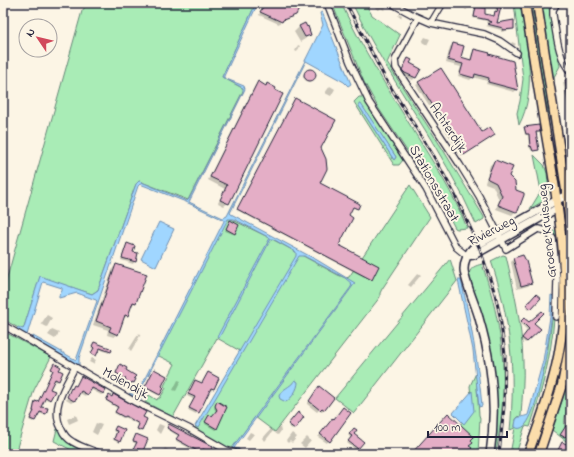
<svg xmlns="http://www.w3.org/2000/svg" width="574" height="457" font-family="'Indie Flower',sans-serif">
<rect width="100%" height="100%" fill="#fcf5e5"/>
<filter id="ink" filterUnits="userSpaceOnUse"><feTurbulence type="fractalNoise" baseFrequency=".025" numOctaves="2"/><feDisplacementMap in="SourceGraphic" scale="8" xChannelSelector="R" yChannelSelector="G"/><feConvolveMatrix kernelMatrix="1 2 1 2 8 2 1 2 1" color-interpolation-filters="sRGB"/></filter>
<g filter="url(#ink)">
<path fill="#a9ecb6" stroke="#668778" fill-rule="evenodd" d="M88,3h168l-34,74 22,12 -56,111 -49,-19 -3,3 -38,106 -6,4 -3,-1 -49,-16 -16,50 -1,3 -3,-1 -17,-10v-27l79,-281z
M332,3h9c21,45 48,88 74,130 19,31 39,61 52,95l-10,1 -2,-1 -22,-42 -8,-8 -46,-69 -15,-27z
M352,3h13l7,12 28,20 -13,28 55,85 42,69v2l-8,5c-34,-78 -88,-144 -124,-221z
M514,3h7c5,38 17,87 -2,122l-2,-12 3,-12 3,-22z
M531,3h3l19,132 -9,-43z
M540,3h8l12,63 -6,11v4l-6,-22z
M359,97h4l40,63 -4,5h-5l-35,-55 -5,-8zM360,104l36,53 -2,3 -35,-54z
M534,155l10,10 3,8 2,20 -4,7 -15,9 11,-18z
M410,185l20,32 -48,72 -2,4v4l-105,135 -20,-15 -24,33 -37,-21 46,-78 -23,-13 -44,79 -28,-15 4,-7 8,5 1,-2h2l6,-10 -2,-2 11,-22 -18,-9 70,-138 45,22 66,36 8,3 3,-1z
M563,226h2l5,42v64l-9,49 -25,73h-5l27,-84z
M556,230l6,40 -3,58 -8,49 -27,77h-1c6,-18 14,-36 20,-54 14,-43 19,-91 15,-136 -1,-10 0,-23 -7,-32z
M503,255l3,1c8,34 16,69 17,105 1,18 -1,37 -2,55l-3,1 -2,2 -1,8 3,1 8,-5 7,-14 13,-47 6,-43h2c-3,38 -12,72 -24,108l-5,-1 -9,28h-6l5,-26 -5,2c6,-57 0,-115 -19,-169z
M450,259l7,22 -103,132 -19,-15z
M482,264c16,47 25,95 20,144 -1,16 -4,31 -6,46h-3l3,-22v-30l-19,-99 -8,-29c2,-7 6,-8 13,-10z
M3,331l48,26 -17,33 -19,64h-12z
M571,368c0,9 1,19 0,28 -3,15 -13,29 0,41v8l-19,-15 15,-44z
M476,373l3,42 1,3 -2,36h-14l4,-9 -8,-20 12,-15 -2,-24z
M57,429l9,10 23,13 -1,2h-9l-25,-13z"/>
<path fill="#a0d6ff" stroke="#6e8eb1" d="M256,3h2l-34,73v2l20,8 1,3 -56,113 34,16 4,-2 96,-191 -3,-12 2,-1 29,72 -3,2 -4,-4 -38,-21 -76,152 1,1 86,46 38,23 -121,165 5,1v2h-5l-2,-3 119,-161 1,-3 -7,-6 -41,-22h-5l-101,172 -3,-2 101,-170v-4l-23,-13h-2l-52,99 -2,-1 53,-99 -36,-19h-6l-89,174v3l3,2 -1,2 -12,-6 1,-1 6,3 88,-175v-1l-38,-18 -46,-18 -2,2 -59,172v7l-47,-27 1,-2 43,24 21,-59 -1,-1 -19,-7 -18,5v-3l3,-4v-3l-19,-6 -16,53 -4,-1 -7,-5 2,-2 5,2 1,-2 16,-51 49,17 3,1 6,-4 38,-106 3,-3 48,20 2,-2 54,-107v-4l-21,-11z
M359,104h2l35,53 -2,3 -35,-54z
M159,222l15,7 -18,38 -15,-8z
M458,280h3c10,42 17,83 21,126l-3,1 -6,-57z
M551,295l3,1c-2,20 -14,126 -33,132 -3,1 -4,0 -6,-1 1,-13 3,-8 13,-12l15,-54 7,-44z
M295,380l3,2c0,7 -6,16 -12,20l-6,-3 -1,-3c3,-8 11,-8 16,-16z
M472,391l2,20 -10,13 -11,-11z"/>
<path fill="#0003" d="M264,3h36l-7,14 -12,4 -2,3 -20,-9z
M371,3h10l6,3 -3,4 -3,-2 -2,2 -4,-2 1,-2z
M495,3h17l-2,3 -10,2 -4,16 17,4 -2,2 -10,2v-2l-15,-4 5,-2 -5,-1 1,-2 -14,-3 2,-9 2,-2 6,7 10,3 3,-5z
M468,5l3,1 -5,4 -2,-2z
M400,14l2,1 -1,3 -3,-2z
M304,24l6,10 -5,5 -5,3 -6,-10 5,-5z
M425,37l5,2 -3,6 -5,-3z
M512,42l4,2 -2,2 -3,-2z
M453,44l7,14 10,3 2,-8 3,-3 13,5 24,7 5,28 -3,2 -28,-8 1,-3 -14,-4 -3,3 -12,-4 3,-9 -15,-4 4,-16z
M298,45l2,1 -3,6 -2,-1z
M406,62l14,7 -7,11 -11,-5 -1,-2z
M440,69l42,64 10,4 -30,19 -46,-71z
M303.5 76a5.5 5.5 0 1 1 11 0a5.5 5.5 0 1 1-11 0Z
M568,80l3,14v28l-8,-39z
M258,83l-30,120 -4,3 -6,-3 7,-14 -17,-9 47,-94z
M330,86l5,3 -4,7 -6,-3z
M295,100l25,48 -1,36 40,21 -3,4 -4,-3 -15,39 40,21 -7,14 -133,-70z
M525,128l14,4 -3,1 2,16 -1,2h-5l-3,-4 -1,-12h-3l-1,-6z
M563,137l8,2v12l-8,-2 -2,-10z
M494,162l14,15 9,33 -5,5 -16,-6 3,-9 -6,-14 -8,-3 5,-18z
M229,223l5,10 -1,1 -8,-3z
M127,245l5,8 3,8 -2,3 -12,-4 4,-13z
M514,259l17,24 -3,3 -11,3 -6,-27z
M117,265l18,38 -4,2 -4,11 -4,3 -5,15 -4,3 -7,-2 1,-5 -15,-5 20,-57z
M418,273l3,2 -10,12 -3,-2z
M536,296l3,2 -10,12 -3,-3z
M47,315l5,3 -5,9 -6,-3z
M524,319l5,5 4,-1 6,6 -14,14 -4,-4 7,-8 -8,-8z
M52,330l7,3 -4,6 -7,-4z
M139,333l2,1 -10,17 -2,-2z
M93,345l17,5 -1,3 -10,-4h-5l-3,-1z
M92,358l4,2 -3,4 -4,-2z
M53,366l5,5v9l-1,2 -4,-2 -4,9 1,10 -2,1 -3,-1 -5,9 5,5 -1,2 -6,-2 -5,9 -4,-2 4,-8h-1l2,-8 1,-2 3,1 15,-32 -2,-1z
M119,367l16,12 -4,5 -1,-1 -1,2 -4,-2 1,-3 -11,-6z
M153,372l8,15 -3,8 -14,-7z
M208,374l5,14 -2,3 -2,-1 -13,24 -8,-4 5,-11 -6,-3 6,-13 2,-2 6,3z
M82,377l21,17 -2,1 -11,-6 -5,7 -6,-3 -3,7 -5,3 -5,-3 4,-9 5,-4z
M178,380l3,1 -5,10 -3,-1z
M317,390l16,8 -11,14 -3,-2 -2,2 -10,-8z
M108,397l38,22 -6,13 -3,-2 2,-5 -15,-8 -1,1 -9,-5 3,-5 -11,-7z
M216,404l10,3 -11,23 -10,-6 3,-6 4,-1 4,-5 -2,-4z
M349,413l-22,30 -9,-6 13,-15z
M298,414l4,4 -10,11 -4,-3z
M571,414v15l-8,9 -3,-2 11,-17 -3,-2z
M76,415l2,5 -9,4 -2,-5z
M96,423l6,2 -5,10 -5,-3z
M159,424l5,2 -4,8 -4,-4z
M168,426l44,22 -5,6 -6,-4 -2,3 -23,-12 2,-5 -11,-7z
M280,426l1,5 -3,4 -3,-2z
M116,427l8,3 -6,12 -5,-2 3,-7 -3,-2z
M271,429l2,2 -8,10 -2,-3z
M354,429l-2,5 11,8 -7,8 -9,-7 4,-5 -3,-3z
M250,432l4,2 -5,6 -3,-2z
M292,433l5,4 -5,6 -2,-2 -2,2 -2,-2z
M135,436l12,3 -6,13 -7,-3 2,-5 -3,-2z
M307,437l4,4 -6,7 -5,-4z
M562,443l9,4 -1,5 -1,1 -5,-2 -1,3h-7z
M165,448l5,3 -2,3h-14l3,-4 5,2z
M24,450l10,2 -1,2h-15l1,-3 3,1z"/>
<path fill="#e4aec6" stroke="#22223b" d="M265,3h37l-6,12 -13,5 -1,2 -22,-10z
M496,3h6l-5,20 17,-3v9l-12,1 1,-2 -16,-4 5,-2 -4,-1v-1l-14,-3 2,-11 9,2v6l9,2 1,-5 3,1z
M305,23l2,4 1,-1 3,9 -6,2 -6,-11z
M453,43l11,3 -3,11 10,3 3,-11 16,4 -1,1 24,7 5,29 -30,-8 1,-4 -14,-4 -1,4 -14,-4 3,-10 -15,-4z
M408,58l4,2 -2,3 11,6 -5,9 -11,-5 -3,-3z
M441,68l41,64 8,-5 5,8 -31,20 -46,-73z
M304 75a6 6 0 1 1 12 0a6 6 0 1 1-12 0Z
M569,79l2,12v11h-2l-4,-22z
M258,81l8,5 1,-3 9,5 -1,2 8,4 -54,110 -9,-4 7,-15 -17,-8z
M295,98l41,22 -15,28 5,11 1,10 -7,14 40,21 -2,5 -5,-2 -4,8 4,3 -14,27 40,21 -7,14 -135,-71z
M539,125l1,7h-4l3,18 -6,1 -2,-5 -1,1 -1,-13h-3l-2,-7z
M495,160l18,7 -4,9 6,6 1,8 8,3v2l-6,16 -2,1 -18,-7 4,-9 -6,-13 -8,-4 -1,-1 7,-17z
M230,220l9,5 -4,9 -9,-5z
M127,243l8,3 -2,6 5,1 -2,9 -14,-4z
M523,255l3,6 6,22 -11,3 -8,-28z
M116,264l31,10 -11,29 -3,-1 -5,14 -3,-1 -7,20 -9,-4 2,-4 -15,-6z
M536,294l5,4 -10,11 -5,-4z
M542,311l2,2 -10,10 7,6 -14,13 -5,-4 7,-9 -8,-8 3,-3 5,4z
M94,342l16,6 2,2 -1,2 -11,-4 -4,8 -5,-3 3,-5 -2,-2z
M54,363l7,4 -2,3 4,2 -4,9 -4,-2 -5,10 5,2 -5,9 -4,-3 -5,10 7,1 -2,6 -6,-2 -5,9 -5,-2 4,-8h-1l2,-10 3,1 15,-32 -2,-1z
M120,364l7,4 -1,2 10,6 -2,2 2,1 -2,4 -2,-1 -1,2 -6,-3 1,-2 -10,-6z
M154,369l13,7 -5,10 2,2 -4,7 -15,-8z
M208,372l11,6 -5,11 -3,-1 -12,25 -10,-5 6,-11 -7,-3 7,-14 7,3z
M81,376l25,14 -2,4 -12,-6 -4,7 -7,-4 -5,9h-1l-1,1 -7,-4 4,-9 1,1 2,-4 2,1z
M319,386l15,12 -9,12 -3,-2 -2,2 -11,-9z
M113,394l33,18 -3,5 4,2 -5,12 -5,-2 2,-5 -13,-8 -2,1 -9,-5 3,-5 -12,-7 3,-5 3,2z
M217,401l10,6 -10,22 -12,-7 4,-7 3,1 5,-6 -2,-4z
M343,407l8,6 -21,29 -10,-8 13,-16 1,1z
M298,412l6,5 -9,12 -7,-5z
M448,413l26,24 -3,3 2,3 -4,3 3,2 -5,6h-56z
M571,418v13l-6,6 -5,-2z
M169,424l44,23 -3,6 -7,-4 -2,4 -25,-14 3,-4 -12,-7z
M116,426l9,4 -5,12 -6,-3 3,-8 -3,-1z
M354,428l3,2 -3,4 10,8 -6,7 -10,-8 4,-5 -3,-2z
M136,434l12,5 -5,12 -9,-3 3,-6 -4,-1z
M562,442l9,4v6l-5,-2 -2,4h-8z"/>
<g fill="none" stroke-linecap="round" stroke-linejoin="round">
<g stroke="#22223b" stroke-width="8">
<path id="minor" d="M327,3l23,59 19,40 57,87 30,58 11,9
M391,3l24,13 16,7 53,11 16,7 17,12
M557,3l-4,7v5c3,16 5,45 18,57
M418,18l-23,42 1,8 64,97 19,31 27,53 32,-20 9,2 6,8 4,40 -1,38
M431,23l12,-20
M3,325l132,77 53,26 38,22 13,4
M75,367c-9,18 -25,40 -14,61 2,5 6,11 12,14 8,5 19,8 28,12"/>
</g>
<g stroke="#22223b" stroke-width="10">
<path id="tertiary" d="M467,256l7,-1 18,-10 66,-37
M490,454c7,-45 2,-92 -11,-136 -3,-12 -15,-38 -15,-49 0,-8 4,-17 10,-22l83,-47"/>
</g>
<g stroke="#22223b" stroke-width="10">
<path id="secondary" d="M557,200l14,-7"/>
</g>
<g stroke="#22223b" stroke-width="11">
<path id="primary" d="M525,3c8,52 16,104 25,155 9,54 18,110 13,165 -4,46 -19,88 -35,131
M537,3l31,200 3,39
M539,454l23,-69 9,-47"/>
</g>
<use href="#minor" stroke="#fcf5e5" stroke-width="5.5"/>
<use href="#tertiary" stroke="#fcf5e5" stroke-width="7"/>
<use href="#secondary" stroke="#fcf5e5" stroke-width="7"/>
<use href="#primary" stroke="#fbddab" stroke-width="8"/>
<g stroke="#22223b" stroke-width="3">
<path id="rail" d="M346,3l39,75 48,77 21,38 26,56 15,45 5,22 5,39 -1,52 -5,47"/>
</g>
<use href="#rail" stroke="#fcf5e5" stroke-width="1.5" stroke-dasharray="4.5" stroke-linecap="butt"/>
</g>
</g>
<g text-anchor="middle" stroke-width="4" stroke-linejoin="round" paint-order="stroke">
<g font-size="14" fill="#22223b" stroke="#fcf5e5">
<text transform="translate(449 127) rotate(56)" y="5">Achterdijk</text>
<text transform="translate(435 183) rotate(60)" y="5">Stationsstraat</text>
<text transform="translate(491 230) rotate(-27)" y="5">Rivierweg</text>
<text transform="translate(546 231) rotate(-96)" y="5">Groene Kruisweg</text>
<text transform="translate(126 382) rotate(29)" y="5">Molendijk</text>
</g>
</g>
<rect width="574" height="457" fill="none" stroke="#fcf5e5" stroke-width="16"/>
<rect x="8" y="8" width="558" height="441" fill="none" stroke="#22223b" stroke-width="1.5" filter="url(#ink)"/>
<g transform="translate(38 38) rotate(305)"><circle r="19" fill="#fcf5e5" stroke="#a5a1a1"/>
<path d="M0-3L7 15L0 10L-7 15Z" fill="#d1495b"/>
<text y="-6" font-size="11" font-weight="bold" text-anchor="middle" fill="#22223b">N</text>
</g>
<path d="M428 431v6h79v-6" fill="none" stroke="#22223b" stroke-width="2"/>
<text x="434" y="431" font-size="12" fill="#22223b" stroke="#fcf5e5" stroke-width="3" paint-order="stroke">100 m</text>
</svg>
